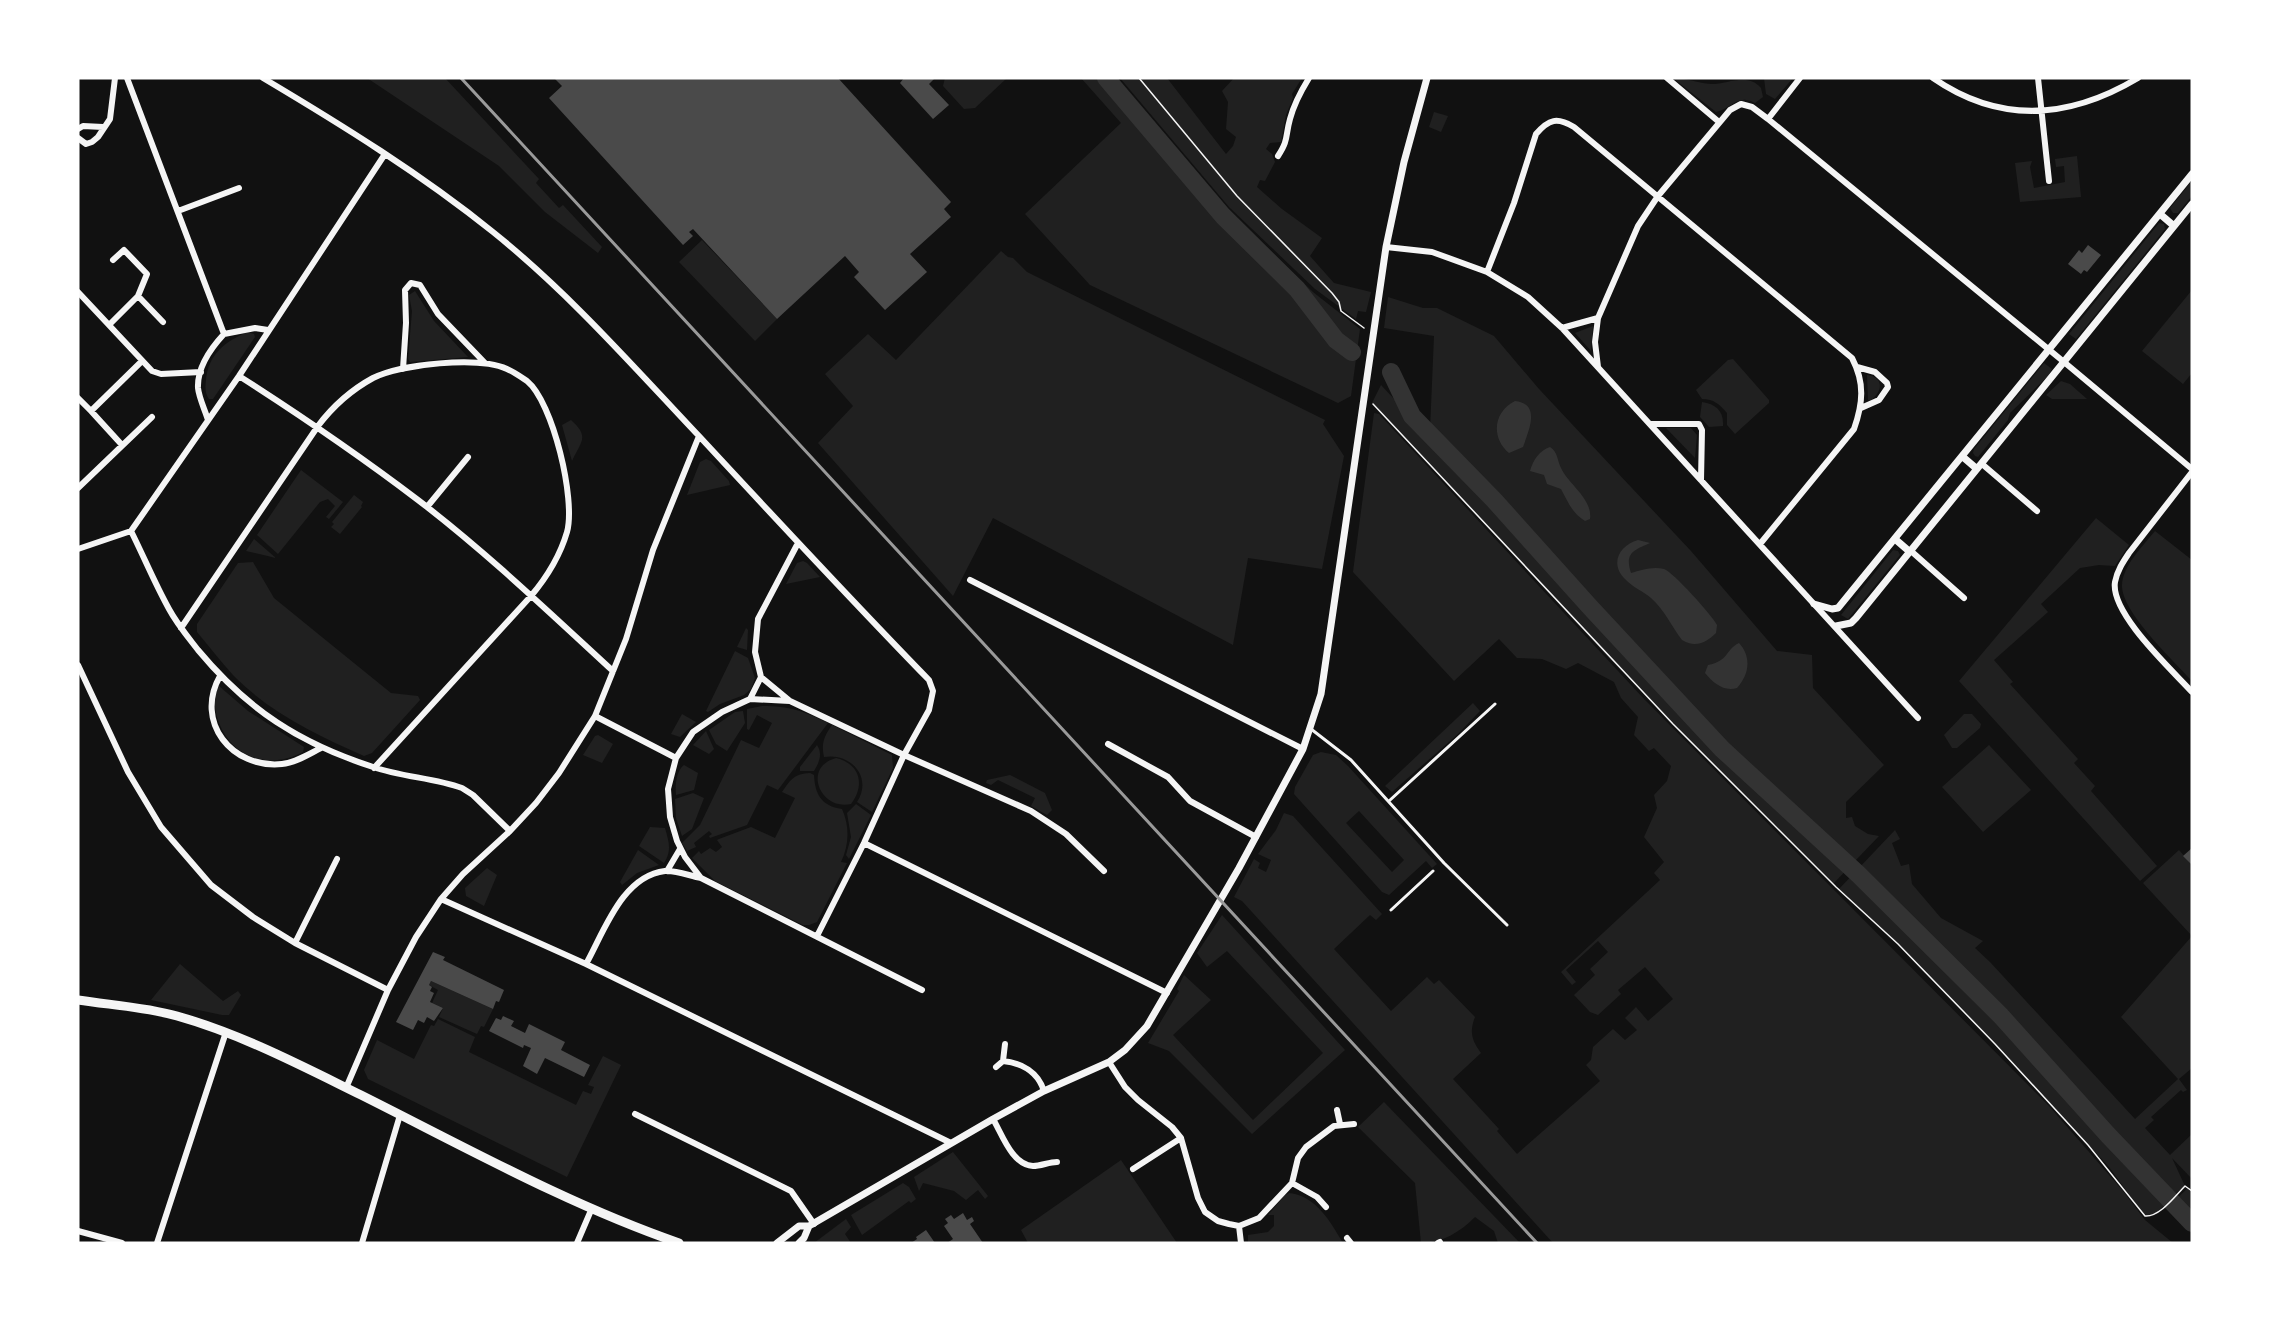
<svg xmlns="http://www.w3.org/2000/svg" width="2270" height="1321" font-family="Cabin,sans-serif">
<rect width="100%" height="100%" fill="#111"/>
<path fill="#202020" fill-rule="evenodd" d="M367,78h78l94,101 -3,4 23,25 4,-3 39,42 -4,6 -53,-41 -46,-46z
M945,78h62l-32,30 -11,1 -21,-23z
M1081,78h35l110,131 87,83 47,37 -9,67 -13,7 -248,-118 -65,-71 96,-91z
M1120,78h47l59,76 7,-8 3,-9 -10,-8 2,-27 -6,-11 12,-13h68l-10,16 1,4 -7,17 -5,27 -11,1 -4,6 6,5 3,8 -10,19 -5,-1 -3,7 25,22 40,29 -12,18 24,27 37,9 -5,20 -8,-1 -2,8 -41,-30 -86,-82z
M1673,78c14,0 25,5 38,6 18,0 36,-12 50,4l2,9 -8,6c-18,-10 -23,6 -39,9z
M1793,78l-18,21 -9,-5 -2,-16z
M1434,112l14,4 -7,16 -12,-5z
M2077,156l4,41 -61,5 -5,-39 17,-2 -2,6 4,21 31,-6 -1,-16 -8,1 -1,-8z
M2192,181v15l-14,17h-5l-3,-5z
M2159,223l5,1 1,5 -89,110 -7,-5z
M702,240l75,79 -22,22 -76,-79z
M1001,251l7,6 5,1 14,14 298,148 -2,4 21,32 -22,113 -74,-11 -15,87 -240,-127 -40,78 -135,-153 35,-37 -28,-32 43,-40 28,26z
M2192,290v83l-9,11 -41,-33z
M415,291l19,30 34,36 -58,5 -2,-3 4,-48 -3,-16z
M1388,297l35,11h14l57,28 45,53 152,162 86,100 35,4 1,33 71,77 -38,37v16l6,-1 3,9 13,8 11,2 -46,48 -102,-101 -122,-125 -237,-255 9,-18 44,47 5,-2 4,-94 -50,-8z
M1593,326l-2,25 -16,-18z
M248,332l6,2 1,3 -42,62h-4c-4,-6 -4,-11 -3,-19 2,-25 19,-39 42,-48z
M1733,359l36,41v3l-34,31 -8,-9v-12c-8,-9 -13,-14 -25,-14l-6,-9 32,-30z
M2044,363l8,6 -4,7 -38,37 -2,7 -30,37 -3,-1 -2,-3 1,-4z
M1867,375c17,2 16,16 4,25h-3z
M2061,381l9,3 17,15h-35l-6,-4z
M1702,402c14,2 22,9 21,24l-14,1 -9,-10z
M1374,413l5,1 266,286 404,406 74,85 22,29 28,23h-620l-311,-342 -8,-4 20,-38 6,4 -2,5 8,4 5,-12 -13,-6 18,-24 8,-17 9,3 89,98 -6,6 -6,-5 -36,34 57,62 36,-34 7,7 5,-4 36,37c-6,15 -3,24 6,36l-28,26 46,50 -2,2 20,23 83,-73 -14,-16 5,-5 2,-13 20,-18 12,11 12,-10 -12,-12 11,-11 12,14 25,-22 -28,-32 -27,23 3,4 -23,21 -8,-3 -16,-17 21,-20 -5,-6 18,-17 -10,-11 -32,29 10,12 -4,3 -11,-13 99,-92 -6,-7 10,-11 -20,-25 13,-29 -3,-13 13,-14 4,-15 -17,-18 -5,3 -15,-16 4,-18 -17,-19 -7,-16 -36,-19 -12,6 -24,-10 -25,-1 -18,-19 -45,42 -101,-109z
M571,420c19,17 10,21 1,41l-10,-36z
M1666,428h25l6,7 -2,23z
M706,459l5,2 18,20 1,4 -43,10 13,-33z
M301,470l42,32 -14,17 -3,-2 9,-11 -7,-7 -8,3 -42,52 -21,-19z
M354,495l9,7 -2,4 1,1 -22,27 -9,-7 3,-3 -2,-2z
M2096,518l33,27 -14,21 -16,-1 -19,3 -39,36 7,8 -54,48 19,22 -3,2 68,75 -4,4 21,23 -4,5 66,75 -17,15 -181,-200z
M2155,531l37,29v121c-18,-20 -71,-69 -70,-96 1,-20 21,-39 33,-54z
M254,539l22,19 -30,-7z
M1893,550l5,1 2,4 -52,64 -7,-4z
M803,561l4,2 13,14 -34,7 11,-21z
M253,562l21,36 59,48 58,47 27,3 2,4 -48,53 -8,3c-47,-21 -94,-43 -131,-81 -13,-14 -24,-29 -36,-43v-8l41,-61z
M746,628l2,2 -1,20 -10,-3z
M735,651l13,7 7,20 -4,11 -7,6 -24,9 -12,8 -2,-1z
M219,686l29,25 56,36 -1,5c-35,19 -74,5 -86,-35 -3,-12 -4,-21 2,-31z
M1473,703l7,8 -22,23 -66,58 -7,-6z
M762,706c28,0 41,5 66,17l-50,67 -11,-5 -20,40 -37,13 -1,-2 3,-2 -3,-3 -15,12 2,4 -9,4 -5,-8 18,-18 41,-85 18,8 13,-25 -15,-8 -8,15 -2,-1v-20z
M743,711l2,12 -18,28 -11,-7 -7,-14 26,-18z
M682,714l14,8 -16,15 -9,-3z
M1964,714h8l9,10 -1,4 -23,20h-5l-8,-13z
M832,725l60,30 1,13 -21,44 -15,-10c16,-24 -6,-50 -33,-45 -3,-13 0,-21 8,-32z
M706,731l8,18 -5,5 -16,-9z
M598,735l15,9 -11,19 -19,-8 12,-19z
M817,745c6,9 2,18 -3,26h-14v-4z
M1989,745l42,45 -48,42 -41,-45z
M1321,752l15,3 12,11 89,98 -5,4 -6,-7 -37,34 -7,-3 -88,-98 1,-7 18,-32zM1359,811l45,49 -12,12 -46,-49z
M836,758c25,6 29,28 15,46 -31,7 -49,-37 -15,-46z
M684,765l14,8 -4,17 -18,5c-1,-9 0,-24 8,-30z
M810,773l4,2c1,19 7,31 28,34 8,18 7,36 -1,53l6,1 -30,59 -8,3h-6l-88,-44 -23,-23 7,-7 2,3 9,-6 6,4 6,-5 -5,-7 2,-1 32,-12 24,11 20,-40 -13,-6c9,-13 12,-18 28,-19z
M1010,775l35,18 7,17 -5,5 -16,-9 4,-8 -37,-18 -7,5 -5,-2 1,-3z
M693,793l11,5 -12,31 -10,7 -6,-18 -1,-19z
M856,804l15,11 -22,44 -3,-4 5,-18 -4,-24z
M650,827l15,1c4,14 7,23 -1,35l-25,-17z
M1895,830l5,9 -8,4 9,23 8,-2 3,20 29,34 42,23 -8,7 15,14 145,157 43,-40 -57,-62 71,-81 -49,-53 36,-33 13,15v203l-13,11 8,11 -4,2 -2,-2 -30,27 3,3 -9,8 25,27 22,-21v45l-20,-21 13,28 -13,10 -58,-55 52,62c-6,6 -11,16 -21,13l-36,-49 -114,-123 -97,-100 -59,-55zM1944,959l57,57 77,87 -134,-143z
M638,850l21,15 -22,8 -15,12 -2,-3z
M487,868l10,7 -13,31 -18,-10 -1,-8z
M1222,915l123,135 -93,84 -83,-83 -21,-8 31,-52 -2,-2 7,-14 27,25 -38,35 80,85 70,-67 -96,-102 -20,16 -10,-14z
M180,964l43,37 15,-10 3,4 -12,20h-7l-71,-15z
M431,981l62,28 -9,18 -3,-1 -4,8 -38,-17 4,-9 -11,-5 6,-13 -9,-5z
M438,1019l37,18 -6,15 107,53 7,-14 8,3 3,-7 -6,-2 15,-29 18,9 -54,112 -199,-98 -4,-9 13,-30 37,19 17,-34 3,1z
M1384,1102l136,141h-22l-4,-12 -19,-14c-15,15 -33,26 -54,26l-6,-60 -57,-56z
M953,1152l35,44 -3,3 -7,-9 -12,10 -12,-9 -31,-8 -4,8 -5,-14z
M1121,1160l56,83h-149l-7,-13z
M903,1183l6,4 7,12 -5,4 -2,-2 -47,34 -11,-20z
M2188,1188l4,4v27l-17,-19z
M1289,1193c27,3 41,28 54,50h-95v-8l20,-3 6,-6v-11h-6l16,-19z
M846,1219l5,8 -6,7 6,9h-37z"/>
<path fill="#333" d="M1515,401c27,3 13,31 8,46l-14,6c-18,-15 -16,-41 6,-52z
M1550,447c8,5 7,13 11,21 7,16 32,31 29,51l-5,2c-13,-8 -17,-19 -24,-32l-14,-5 -3,-9 -14,-4c3,-11 10,-21 20,-24z
M1638,540l12,3c-15,7 -26,9 -19,30 10,-3 22,-7 33,-4 9,3 48,46 53,56l-1,8c-10,10 -21,15 -34,7 -10,-13 -18,-31 -31,-42 -8,-7 -19,-11 -26,-19 -16,-16 -5,-34 13,-39z
M1739,643c13,14 10,32 -2,45 -13,4 -24,-5 -32,-15l3,-8c21,-4 17,-15 31,-22z"/>
<g fill="none" stroke-linecap="round" stroke-linejoin="round">
<path stroke="#333" stroke-width="18" d="M1106,78l117,138 74,73 39,51 16,12
M1391,372l21,44 82,84 96,107 132,142 136,125 143,142 107,119 84,88"/>
</g>
<path fill="#4a4a4a" d="M554,78h284l113,124 -7,7 7,8 -41,37 17,18 -42,38 -31,-33 5,-5 -14,-16 -68,63 -84,-90 -4,3 4,4 -10,9 -134,-147 13,-12z
M904,78h31l-6,6 20,21 -16,14 -33,-36z
M2088,245l13,10 -14,17 -3,-2 -3,4 -13,-10 11,-14 3,3z
M2192,848v17l-9,-9z
M433,952l12,5 -2,3 61,30 -5,12 -3,-1 -3,8 -62,-28 -2,4 3,2 -2,4 4,2 -4,9 13,6 -9,13 -7,-4 -3,6 -6,-3 -5,10 -17,-8z
M503,1016l11,5 -3,5 14,7 4,-9 36,18 -4,8 29,15 -6,12 -39,-19 -8,16 -14,-8 8,-18 -7,-3 -1,3 -34,-17 7,-13 5,2z
M963,1213l4,7 5,-3 2,4 -4,3 13,19h-36l6,-4 -9,-13 4,-3 -3,-4 6,-4 3,4z
M926,1230l9,13h-24l6,-4 -1,-2z"/>
<g fill="none" stroke-linecap="round" stroke-linejoin="round">
<path stroke="#f5f5f5" stroke-width="1.5" d="M1139,78l98,118 95,97 7,9 2,9 23,17
M1373,404l300,320 163,163 62,57 97,100 93,101 57,71c15,1 30,-20 40,-30l7,5"/>
<path stroke="#f5f5f5" stroke-width="3" d="M1311,729l40,31 93,103 63,62
M1389,801l106,-97
M1391,910l42,-39"/>
<path stroke="#f5f5f5" stroke-width="6" d="M127,78l97,256
M263,78c79,47 158,96 230,154 76,61 139,133 206,204 76,82 152,164 230,244l4,11 -4,19 -25,45 -40,88 -47,93
M1667,78l52,44
M1933,78c68,47 138,40 205,0
M2038,78l11,103
M1768,119l32,-41
M78,129l5,-3 20,1
M78,138l8,6 6,-2 6,-5 12,-18 5,-41
M1278,156c11,-17 7,-19 12,-37 4,-15 11,-28 19,-41
M178,211l61,-23
M1386,247l46,5 55,20 41,25 34,31 356,390
M1487,272l27,-69 22,-69c13,-15 21,-17 38,-7l278,231c13,25 11,45 2,71l-94,115
M78,292l74,79 9,3 40,-2
M138,296l25,26
M109,325l29,-29 9,-22 -23,-24 -11,10
M1562,328l36,-10
M1598,367l-3,-25 3,-24 40,-92 20,-30 72,-86 11,-6 11,3 16,12 296,243 128,107
M1857,367l18,5 12,11 1,4 -9,13 -18,8
M403,369l3,-46 -1,-33 6,-7 9,2 18,29 47,49
M239,376c61,39 121,80 179,124 68,52 132,113 195,171
M78,398l13,13 51,-50
M91,411l31,34
M208,420c-3,-10 -9,-22 -10,-32 -1,-21 13,-40 26,-54l31,-6 13,2
M1650,424h49l3,6 -1,50
M1982,464l55,47
M2192,472l-63,81c-6,9 -12,18 -14,29 -5,31 56,87 77,110
M78,488l74,-71
M427,507l41,-50
M131,531c13,26 24,53 38,78 8,15 19,28 29,41 50,60 101,93 175,117 29,10 61,11 89,21l11,7 37,36
M131,531l108,-155 146,-222
M78,549l53,-18
M1911,551l53,47
M970,580l333,169
M181,628l137,-202c15,-20 33,-36 55,-48 28,-14 105,-22 134,-9 7,3 14,8 20,12 26,21 49,119 40,151 -7,24 -20,45 -36,64l-157,172
M78,665l50,107 33,55 50,58 42,32 42,26 93,47
M220,676c-26,46 12,93 62,88 13,-1 27,-10 39,-16
M761,677l29,24
M750,699l40,2 114,54 127,56 35,23 38,37
M595,716l81,42
M1108,744l60,33 22,24 66,36
M864,843l303,150
M667,871l13,-22
M701,878l-16,-21 -8,-16 -7,-24 -2,-28 8,-31 17,-26 29,-20 28,-13 11,-22 -6,-25 3,-33 40,-76
M441,899l145,65 365,179
M295,943l42,-84
M586,964c18,-32 36,-88 79,-93 11,-1 25,5 36,7l221,112
M1003,1061l2,-17
M1109,1062l16,25 13,13 34,27 9,11 17,60 7,14 13,9 11,3 10,2 20,-8 33,-35 6,-25 8,-11 28,-21 20,-2
M996,1067l7,-6c19,2 35,11 41,30
M346,1088l42,-98 28,-53 25,-38 22,-25 47,-43 26,-28 23,-30 36,-57 31,-77 27,-89 46,-114
M1337,1110l3,14
M635,1114l156,77 23,33
M993,1119c9,15 19,46 40,47 8,0 16,-4 24,-4
M1133,1169l48,-31
M1292,1183l25,14 9,10
M1239,1226l2,17
M78,1231l44,12
M1347,1238l4,5
M157,1243l69,-211
M362,1243l38,-128
M577,1243l15,-35
M1438,1243l2,-1"/>
<path stroke="#f5f5f5" stroke-width="7" d="M2160,214l14,12
M1963,457l14,12
M1895,539l15,13
M1814,604l18,5 6,-1 354,-434
M1836,626l15,-3 5,-5 336,-414
M777,1243l22,-17h10l184,-107 51,-28 65,-29 16,-12 22,-24 92,-158 64,-119 18,-55 65,-447 18,-85 23,-84
M799,1243l5,-5 5,-12"/>
<path stroke="#f5f5f5" stroke-width="9" d="M78,1000c32,5 68,7 99,16 64,18 125,50 184,79 104,52 208,110 318,148"/>
<path stroke="#9a9a9a" stroke-width="3" d="M461,78l1076,1165"/>
</g>
<rect width="2270" height="1321" fill="none" stroke="#ffffff" stroke-width="159"/>
</svg>
